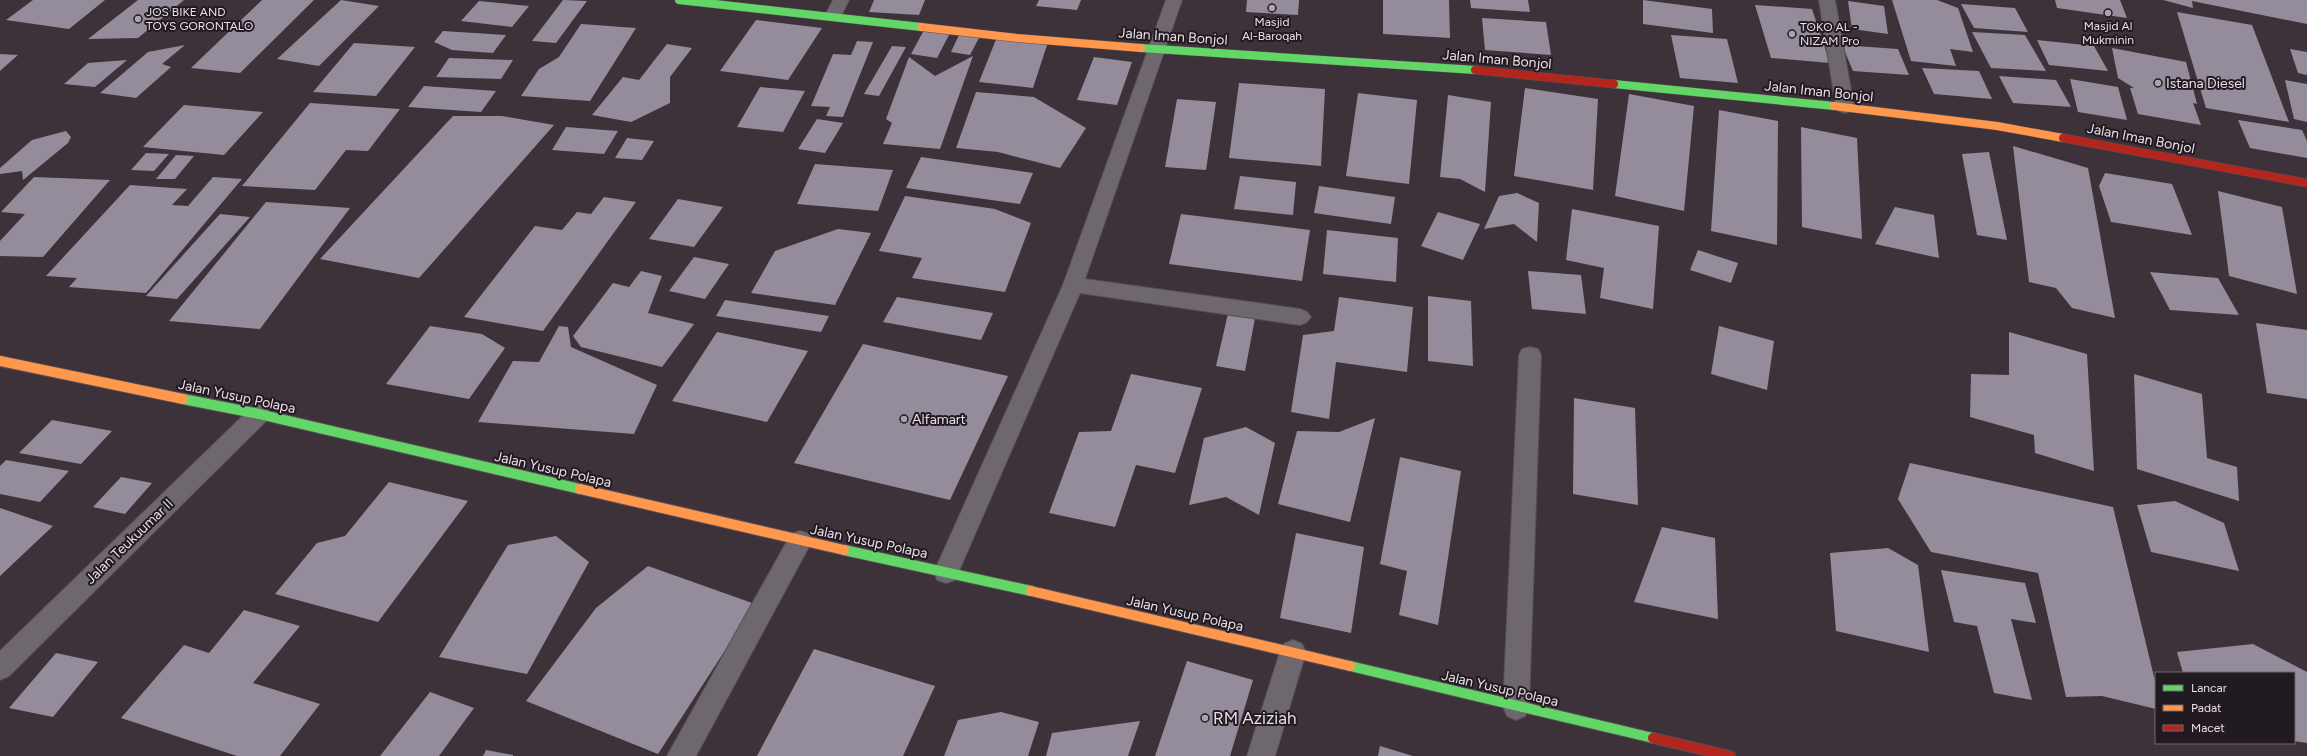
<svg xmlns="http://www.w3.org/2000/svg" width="2307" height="756" font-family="Figtree,sans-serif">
<rect width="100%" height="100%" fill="#3d323a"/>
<path fill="#958c9b" d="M33,0h72l-36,29 -63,-9z
M138,0h46l-46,38 -50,1z
M262,0h52l-74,73 -49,-5z
M341,0l38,6 -60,60 -42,-7z
M563,0l24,1 -31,42 -24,-2z
M874,0h51l-6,15 -50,-3z
M1039,0h42l-4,10 -41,-4z
M1247,0h52l-1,15 -52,-3z
M1383,0h66l1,38 -67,-4z
M1470,0h58l2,12 -59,-4z
M1643,0l69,9 1,24 -70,-9z
M1892,0h45l21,8 15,44 -23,-3 6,17 -45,-5z
M2055,0h65l7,18 -70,-10z
M2163,0h144v24l-115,-23 1,7z
M479,1l50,5 -17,21 -51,-6z
M1848,1l36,5 4,28 -36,-5z
M1961,4l54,4 13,24 -54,-4z
M1755,5l57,4 18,54 -59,-5z
M2177,12l75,13 37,97 -83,-14z
M1482,18l64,4 5,33 -66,-5z
M756,20l66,8 -34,52 -68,-9z
M581,24l55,4 -46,73 -69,-5 18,-27 20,-12z
M924,30l26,3 -13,25 -26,-4z
M443,31l63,4 -13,18 -41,-3 -18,-8z
M1972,32l53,3 21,36 -55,-3z
M960,33l20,3 -10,19 -19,-3z
M1671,35l56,4 11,44 -58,-5z
M997,37l51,5 -15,46 -54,-6z
M2037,40l57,6 14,25 -59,-6z
M857,41l16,1 -30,75 -17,-1 4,-9 -19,-1 22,-52 18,1z
M354,43l61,4 -39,49 -63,-4z
M667,44l25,4 -22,29v26l-39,19 -39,-7 31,-38 16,3z
M185,45l-23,19 9,3 -35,31 -36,-5 48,-41z
M1842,45l56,4 11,26 -56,-4z
M892,46l14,1 -27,49 -15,-2z
M2112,48l74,14 11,42 -4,-1 8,22 -63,-11 -8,-26h4l-16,-10z
M2290,49l17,3v23l-9,-2z
M0,54l18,1 -18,16z
M973,56l-33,93 -57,-5 9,-21 -6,-4 23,-62 26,19z
M1094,57l38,5 -15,43 -40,-5z
M449,58l64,2 -12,19 -65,-2z
M127,60l-32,27 -31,-3 24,-21z
M1922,68l57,3 13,28 -58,-5z
M1999,76l57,4 15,27 -58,-4z
M2070,79l48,8 9,33 -49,-8z
M2285,80l22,4v38l-13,-3z
M1239,83l86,6 -4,77 -92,-8z
M424,86l72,5 -15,21 -73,-5z
M760,87l45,4 -22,41 -46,-5z
M1525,88l73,11 -5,91 -79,-14z
M976,92l58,5 52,31 -26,40 -62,-16 -42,-4z
M1358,93l59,7 -8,84 -63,-8z
M1629,94l65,12 -10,105 -69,-15z
M1448,95l43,7 -6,90 -25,-13 -20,-2z
M1177,99l39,3 -10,68 -41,-3z
M310,103l90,6 -32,42 -22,-1 -31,40 -73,-4z
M184,105l79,7 -39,43 -81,-8z
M1719,110l59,11 -1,124 -66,-14z
M453,116h49l52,9 -135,153 -99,-19z
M817,119l26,4 -18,30 -27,-4z
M2238,120l64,10 5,11v17l-57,-10z
M566,127l52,4 -14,23 -52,-4z
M1801,127l56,11 5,101 -60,-12z
M66,131l5,6 -3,6 -45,37 -1,-9 -22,3v-6l32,-28z
M627,138l27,3 -12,19 -27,-2z
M2013,146l75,22 27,150 -43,-10 -16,-20 -27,-6z
M1989,152l18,88 -30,-5 -15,-81z
M146,153l23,1 -15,17 -23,-1z
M176,155l18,1 -19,23h-19z
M921,157l112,16 -13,31 -114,-16z
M815,164l78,6 -15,41 -81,-7z
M2105,173l67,11 20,51 -81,-13 -12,-36z
M1240,176l56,6 -3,33 -59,-6z
M34,177l76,3 -67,77 -43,-1v-15l25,-27 -24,-2z
M213,177l29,2 -96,114 -77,-6 8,-9 -31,-2 84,-91 57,4 -15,16 16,1z
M1319,186l76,11 -4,27 -77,-11z
M2218,191l64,16 15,87 -68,-18z
M1517,193l22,10 -2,39 -23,-18 -30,5 15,-33z
M905,196l90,13 36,14 -26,69 -93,-14 10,-20 -43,-7z
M604,197l32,5 -93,129 -79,-14 71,-91 27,4 15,-18 14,2z
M678,199l45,8 -29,40 -45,-8z
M266,202l84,6 -90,121 -91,-8z
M1895,207l39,8 5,43 -64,-14z
M1572,209l87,17 -6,83 -53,-11 4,-30 -38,-8z
M1438,212l42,12 -17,36 -42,-14z
M220,214l30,3 -73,82 -31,-3z
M1181,214l129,16 -8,51 -133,-17z
M838,229l33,4 -36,72 -84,-12 24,-42z
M1327,230l71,8 -2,44 -73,-8z
M1698,250l40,13 -7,20 -41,-13z
M694,257l35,7 -24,35 -36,-8z
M641,271l21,5 -14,37 46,11 -32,43 -81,-20 -8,-11 40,-53 16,4z
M1528,271l53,4 5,39 -54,-5z
M2150,272l68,6 21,37 -69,-5z
M1428,296l43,5 2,65 -45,-5z
M897,297l96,16 -12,27 -98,-18z
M1339,297l74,10 -6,65 -71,-10 -7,57 -38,-7 12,-77 31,-4z
M725,300l104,16 -8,16 -105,-16z
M1229,309l27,4 -11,58 -29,-5z
M2256,323l51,7v69l-40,-6z
M430,326l52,8 23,14 -36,51 -83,-15z
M559,326l9,1 3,20 86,38 -23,49 -156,-12 35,-61 26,1z
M1719,326l55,15 -7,49 -56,-16z
M717,332l91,19 -41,71 -95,-21z
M2009,332l78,22 7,117 -59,-18 -1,-18 -64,-18 1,-43 38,1z
M863,344l145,32 -58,124 -156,-37z
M1131,374l71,14 -27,85 -39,-8 -21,62 -66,-14 30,-81 32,-1z
M2134,374l68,20 5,64 30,9 2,34 -102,-32z
M1574,398l61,10 3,97 -65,-11z
M1375,418l-25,104 -72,-18 19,-73 42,1z
M52,420l60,11 -31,33 -62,-11z
M1246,427l29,16 -16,72 -33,-18 -37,8 15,-67z
M1400,457l61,14 -23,154 -39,-10 8,-44 -27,-7z
M6,460l63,11 -29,31 -40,-8v-28z
M1910,463l203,44 43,178v24l-54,-13 -36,1 -28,-124 -107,-21 -33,-53z
M121,477l31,6 -27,31 -32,-7z
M389,482l79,19 -90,121 -103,-28 42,-51 28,-7z
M2175,501l49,22 15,48 -88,-19 -14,-47z
M0,508l53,18 -53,50z
M1662,527l53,11 3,81 -84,-17z
M1296,533l68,14 -13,86 -71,-15z
M556,536l33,26 -62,112 -88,-17 69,-112z
M1888,548l30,17 11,87 -93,-21 -6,-78z
M648,566l107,38 -97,150 -132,-53 70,-93z
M1941,570l84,13 11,40 -25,-4 21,81 -38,-7 -17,-67 -23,-4z
M244,610l56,16 -47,57 67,21 -40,52h-43l-116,-38 63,-73 25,8z
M2253,644l54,28v71l-13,-2v-68h-111l-6,-21z
M814,649l121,37 -32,70h-146z
M56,653l42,9 -45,55 -44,-9z
M1187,661l66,19 -23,76h-75z
M430,692l44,16 -35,48h-59z
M1001,712l38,10 -11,34h-84l14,-36z
M1140,721l-12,35h-82l6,-23z
M1380,746l33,10h-35z
M486,750l27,5v1h-30z"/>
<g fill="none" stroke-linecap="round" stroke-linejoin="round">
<g stroke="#574e55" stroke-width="2">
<path id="lane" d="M833,0h16l-10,20h-12l-2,-4z"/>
</g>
<g stroke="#574e55" stroke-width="2">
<path id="street" d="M1166,0h16l-97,279 215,30 7,3 4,5 -4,5 -7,3 -220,-32 -125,287 -9,3 -9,-3 -3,-8 129,-287z
M1819,0h16l19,107 -3,4 -6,2 -6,-2 -3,-4z
M1530,347l8,2 3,6 -12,352 -4,9 -9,4 -9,-4 -4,-9 16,-352 3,-6z
M259,405l8,3 3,6 -3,6 -258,256 -9,4v-29l251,-243z
M800,531l9,3 3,7 -116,215h-29l124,-222z
M1293,640l9,4 4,8 -31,104h-28l33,-104 4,-8z"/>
</g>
<g stroke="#574e55" stroke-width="9">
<path id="fast-far1" d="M679,0l242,27
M1141,48l334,22
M1614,84l220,22"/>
</g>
<g stroke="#574e55" stroke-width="12">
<path id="fast" d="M183,399l76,15 321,75
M844,550l187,41
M1350,666l303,72"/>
</g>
<g stroke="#574e55" stroke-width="9">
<path id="slow-far1" d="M921,27l96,11 124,10
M1834,106l163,20 66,12"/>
</g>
<g stroke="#574e55" stroke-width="12">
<path id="slow" d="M0,361l183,38
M580,489l264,61
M1031,591l319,75"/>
</g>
<g stroke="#574e55" stroke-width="9">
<path id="jam-far1" d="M1475,70l139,14
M2063,138l244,45"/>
</g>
<g stroke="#574e55" stroke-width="12">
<path id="jam" d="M1653,738l77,18"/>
</g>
<use href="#lane" fill="#6e676d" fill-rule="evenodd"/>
<use href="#street" fill="#6e676d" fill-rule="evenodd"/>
<use href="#fast-far1" stroke="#63d668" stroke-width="8"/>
<use href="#fast" stroke="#63d668" stroke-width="10"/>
<use href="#slow-far1" stroke="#ff974d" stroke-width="8"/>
<use href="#slow" stroke="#ff974d" stroke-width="10"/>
<use href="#jam-far1" stroke="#b3261e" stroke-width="8"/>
<use href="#jam" stroke="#b3261e" stroke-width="10"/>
</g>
<g fill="#ada2ab" stroke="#221a21" stroke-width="1.5">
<circle cx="1272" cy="8" r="4"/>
<circle cx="2108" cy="13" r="4"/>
<circle cx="138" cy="19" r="4"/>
<circle cx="1792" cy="34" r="4"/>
<circle cx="2158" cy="83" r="4"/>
<circle cx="904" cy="419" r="4"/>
<circle cx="1205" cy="718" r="4"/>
</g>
<g text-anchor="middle" stroke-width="4" stroke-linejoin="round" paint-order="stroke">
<g font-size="12" fill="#eadee8" stroke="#221a21" text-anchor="start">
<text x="146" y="16">JOS BIKE AND<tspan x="146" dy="14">TOYS GORONTALO</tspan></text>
<text x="1272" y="26" text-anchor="middle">Masjid<tspan x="1272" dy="14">Al-Baroqah</tspan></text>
<text x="2108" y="30" text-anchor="middle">Masjid Al<tspan x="2108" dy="14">Mukminin</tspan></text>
<text x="1800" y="31">TOKO AL -<tspan x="1800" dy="14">NIZAM Pro</tspan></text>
</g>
<g font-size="14" fill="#eadee8" stroke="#221a21">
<text transform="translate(1173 36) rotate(4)" y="5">Jalan Iman Bonjol</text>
<text transform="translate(1497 59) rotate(5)" y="5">Jalan Iman Bonjol</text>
<text transform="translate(1819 91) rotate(6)" y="5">Jalan Iman Bonjol</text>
<text transform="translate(2141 138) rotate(11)" y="5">Jalan Iman Bonjol</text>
<text transform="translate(237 396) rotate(12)" y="5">Jalan Yusup Polapa</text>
<text transform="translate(553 469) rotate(13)" y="5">Jalan Yusup Polapa</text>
<text transform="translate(129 541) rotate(-44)" y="5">Jalan Teukuumar II</text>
<text transform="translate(869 541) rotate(12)" y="5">Jalan Yusup Polapa</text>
<text transform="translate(1185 613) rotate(13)" y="5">Jalan Yusup Polapa</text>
<text transform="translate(1500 688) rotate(13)" y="5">Jalan Yusup Polapa</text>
</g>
<g font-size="14" fill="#eadee8" stroke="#221a21" text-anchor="start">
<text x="2166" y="88">Istana Diesel</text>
<text x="912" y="424">Alfamart</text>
</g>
<g font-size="17" fill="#eadee8" stroke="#221a21" text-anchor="start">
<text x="1213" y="724">RM Aziziah</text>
</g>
</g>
<rect x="2155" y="672" width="140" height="72" fill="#221a21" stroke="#726871"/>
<rect x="2163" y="685" width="20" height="6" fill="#63d668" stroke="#726871"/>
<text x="2191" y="692" font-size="12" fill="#eadee8">Lancar</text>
<rect x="2163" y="705" width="20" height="6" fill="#ff974d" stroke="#726871"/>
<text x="2191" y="712" font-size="12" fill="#eadee8">Padat</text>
<rect x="2163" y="725" width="20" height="6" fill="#b3261e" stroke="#726871"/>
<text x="2191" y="732" font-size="12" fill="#eadee8">Macet</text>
</svg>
